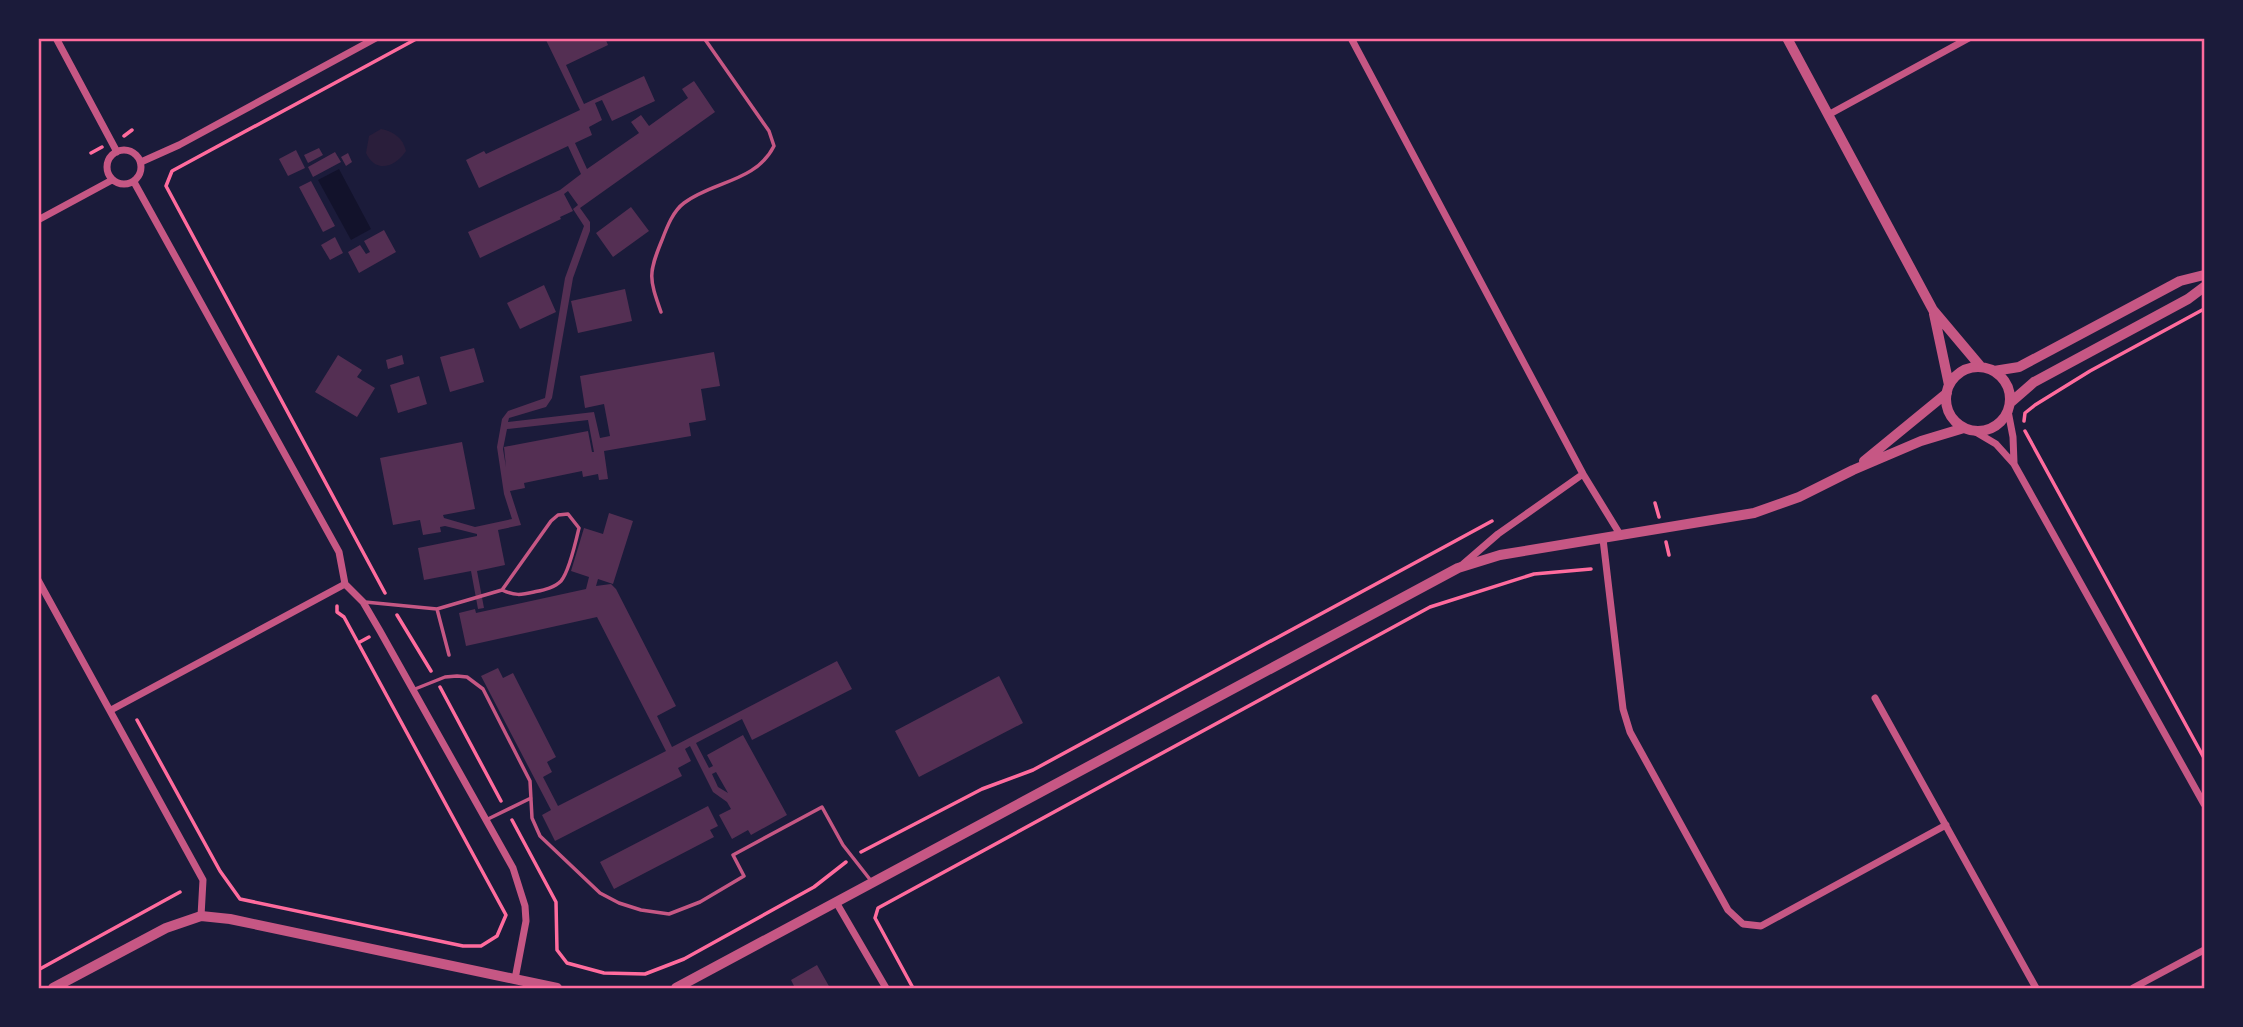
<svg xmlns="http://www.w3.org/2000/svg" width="2243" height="1027" font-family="Karla,sans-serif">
<rect width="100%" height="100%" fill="#1b1b3a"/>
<path fill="#2a1e3b" d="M381,129c12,2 22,9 25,22 -11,16 -30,23 -40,2l3,-17z"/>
<path fill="#12122b" d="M339,169l32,60 -20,11 -33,-60z"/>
<path fill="#542f53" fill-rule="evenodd" d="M545,38h60l3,7 -42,20 18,39 60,-28 11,25 -43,20 -10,-21 -7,3 7,17 -13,7 3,8 -17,8 12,26 52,-36 -8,-11 10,-7 8,11 39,-28 -6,-9 12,-8 21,31 -135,96 10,14v9l-17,47 -21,120 -6,9 -37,11 -1,4 86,-10 6,26 10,-2 -6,-32 -19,4 -5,-32 134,-24 6,34 -19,3 5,31 -17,3 2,13 -87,15 4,28 -9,1 -1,-6 -15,3 -1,-6 -58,12 1,5 -15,3 11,34 -23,5 7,35 -28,6 7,37 -6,1 -7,-38 -47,9 -6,-32 59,-12v-2l-32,-8 -5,1 1,5 -18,3 -3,-15 -27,5 -13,-67 82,-16 13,67 -32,6 1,3 31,9 37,-8 -8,-25 -7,-47 5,-28 6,-8 37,-13 20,-120 19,-52 -11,-17 5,-4 -10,-14 -4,3 9,17 -13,6 1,2 -81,39 -12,-26 92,-42 21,-16 -13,-28 -89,42 -13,-28 18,-9 2,3 94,-44zM588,420l6,32h-2l-4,-21 -84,16 2,20 -3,-18 4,-20z
M319,148l4,7 -15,8 -4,-8z
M296,150l9,18 -17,8 -9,-17z
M335,152l6,10 -28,15 -5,-10z
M348,153l4,9 -6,4 -5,-9z
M311,181l24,45 -12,6 -24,-45z
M631,207l18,24 -36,26 -17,-24z
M384,230l12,22 -37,21 -11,-21 12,-7 6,9 4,-2 -6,-11z
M335,237l8,16 -13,7 -9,-15z
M544,285l12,27 -36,17 -13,-26z
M625,289l7,32 -54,12 -7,-32z
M474,348l10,34 -34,10 -10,-35z
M338,355l24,15 -5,7 18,11 -18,29 -42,-25z
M402,355l2,9 -16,5 -2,-9z
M419,376l8,28 -29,9 -8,-28z
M609,513l24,8 -20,63 -15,-5 -2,7 15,-2 5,5 60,117 -19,10 15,31 165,-86 15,28 -100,51 -10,-21 -46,24 13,25 4,-2 -6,-11 36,-20 44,80 -36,20 -3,-5 -16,9 -13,-24 12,-6 -4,-7 -14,-10 -23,-46 -5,3 6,12 -13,7 4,8 -127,65 -13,-26 9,-5 -70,-134 17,-8 5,10 10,-5 43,84 -9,5 5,10 -9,5 15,29 108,-55 -69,-134 -131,29 -7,-33 16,-4 1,4 110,-24 3,-12 -18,-6 13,-43 19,6zM716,772l12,21 -10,-6 -6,-13z
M999,676l24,47 -104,54 -24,-46z
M708,806l10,20 -8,4 4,7 -100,52 -14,-27z
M817,965l13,23h-35l-4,-8z"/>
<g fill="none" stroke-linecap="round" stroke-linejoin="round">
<path stroke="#ff6b9d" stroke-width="3.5" d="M124,136l8,-6
M91,153l11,-6
M2024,421l1,-8 10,-8 55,-34 114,-62
M2025,431l179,327
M1655,503l4,14
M1666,542l3,13
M385,593l-219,-407 6,-15 246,-133
M397,615l34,56
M358,643l11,-6
M440,687l61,114
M137,720l83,151 20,28 223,47h18l16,-10 9,-21 -162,-298 -7,-5v-6
M512,820l44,82 1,48 10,13 37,10 41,1 39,-15 130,-72 32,-25
M861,852l121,-63 51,-19 459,-249
M38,970l142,-78
M913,988l-38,-70 3,-10 552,-301 104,-33 57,-5"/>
<path stroke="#c65784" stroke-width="3.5" d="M661,312c-12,-34 -13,-38 1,-72 5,-13 11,-29 22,-37 29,-22 72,-21 90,-57l-5,-15 -65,-93
M365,602l72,7 65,-19 49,-69 7,-6 10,-1 11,14c-3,13 -10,44 -18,53 -7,7 -18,9 -27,11 -13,3 -19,4 -32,-2
M437,609l12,46
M415,689l30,-12 12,-1 10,1 16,12 47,92 2,37 8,18 60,57 19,10 22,7 28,4 31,-12 44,-26 -11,-21 89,-48 21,38 29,37
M486,820l45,-22"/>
<path stroke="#c65784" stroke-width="7" d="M56,38l61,114
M1351,38l232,436 38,62
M1828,115l141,-77
M107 167a17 17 0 1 1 34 0a17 17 0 1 1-34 0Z
M141,162l38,-17 197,-107
M134,182l205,370 6,32 18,18 17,29 133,237 12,38 1,15 -11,58
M38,220l74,-40
M2008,411l5,26 1,26
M1974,431l22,13 18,20 190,340
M1603,539l20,170 7,23 98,178 15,14 18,2 185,-101
M1461,566l37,-32 85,-60
M38,580l165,300 -2,36
M1875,698l161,290
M111,710l234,-126
M836,902l50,86
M2133,988l71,-38"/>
<path stroke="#c65784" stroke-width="10" d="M1787,38l146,272 48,57
M1934,314l15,71
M1946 399a32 32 0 1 1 64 0a32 32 0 1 1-64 0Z
M1994,371l25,-4 161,-86 24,-6
M2010,403l24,-21 154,-83 16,-12
M1864,461l83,-68
M53,988l113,-60 35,-12 29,3 327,69
M676,988l782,-420 42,-13 254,-42 45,-16 54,-27 68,-29 43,-13"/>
</g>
<rect width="2243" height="1027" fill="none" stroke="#1b1b3a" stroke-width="80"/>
<rect x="40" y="40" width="2163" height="947" fill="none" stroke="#ff6b9d" stroke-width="2.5"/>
</svg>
